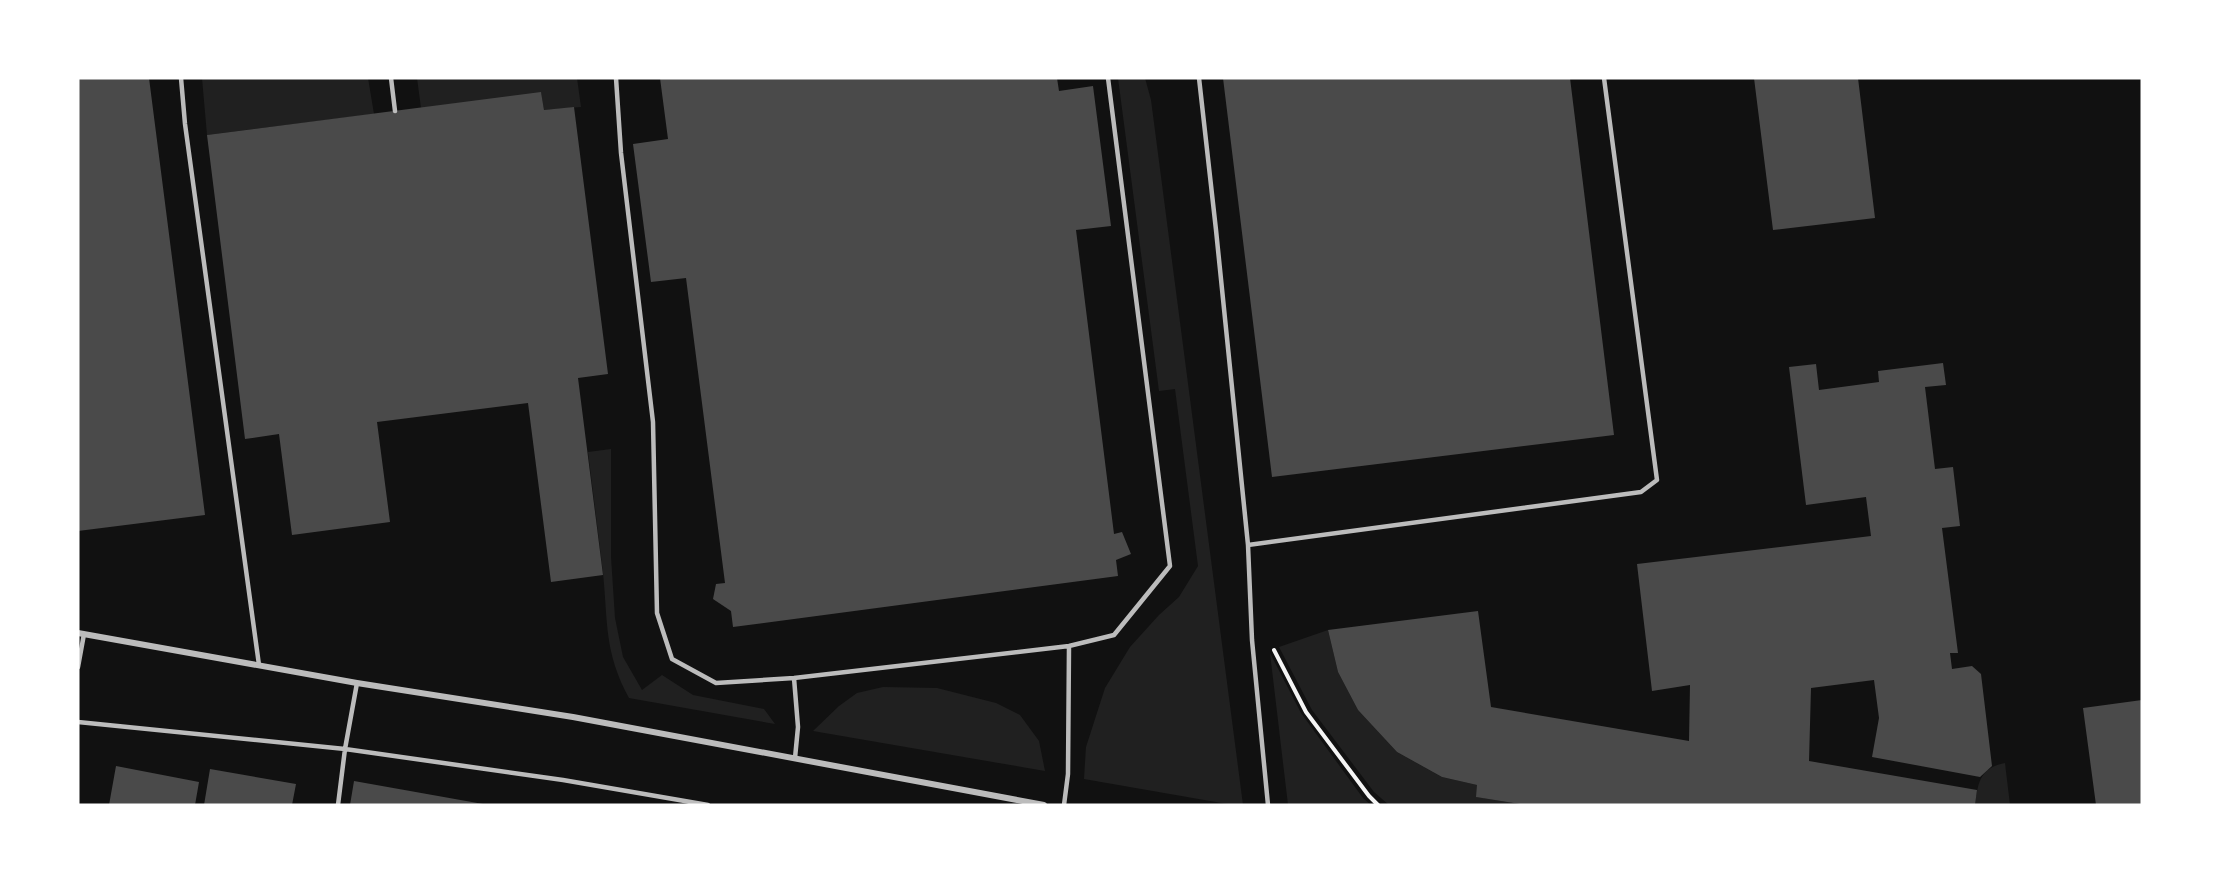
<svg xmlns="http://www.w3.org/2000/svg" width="2220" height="883" font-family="Arial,sans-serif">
<rect width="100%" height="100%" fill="#111"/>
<path fill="#202020" d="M202,78h166l6,36 -167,21z
M417,78h160l4,29 -37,3 -3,-17 -120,15z
M1118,78h27l6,22 92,705h-10l-149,-26 2,-32 19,-59 25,-41 29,-32 20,-18 19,-31 -23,-177 -16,2z
M611,449v108l4,61 8,39 19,33 20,-15 31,20 71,14 11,15 -146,-26c-25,-46 -21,-76 -26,-125 -5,-41 -10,-81 -15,-121z
M1328,630l10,42 20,38 39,42 45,25 35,8v12l49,8h-137l-15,-13 -62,-82 -33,-63z
M1270,653l31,60 62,85 8,7h-83z
M883,687l54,1 59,15 24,12 19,26 6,30 -232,-40 26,-25 18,-13z
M2005,763l5,42h-35c3,-23 5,-37 30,-42z"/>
<path fill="#4a4a4a" d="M78,78h71l56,437 -127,16z
M660,78h397l2,13 34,-5 18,140 -35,4 38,304 8,-2 9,22 -15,6 2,16 -385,51 -2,-16 -18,-12 3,-15 9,-1 -39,-305 -35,4 -18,-138 35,-5z
M1223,78h347l44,357 -342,42z
M1754,78h104l17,140 -102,12z
M541,92l3,18 30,-3 34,267 -30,4 25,197 -52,7 -23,-179 -151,19 13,100 -98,13 -13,-101 -34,5 -38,-304z
M1943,363l3,22 -21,2 10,82 18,-2 7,59 -18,2 16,125h-8l2,16 20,-3 9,8 11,92 -12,11 -108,-20 7,-39 -5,-38 -63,8 -2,73 168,29 -2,15h-449l-50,-8 1,-12 -35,-8 -45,-25 -39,-42 -20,-38 -10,-42 150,-19 13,96 198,34 1,-56 -38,6 -15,-127 234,-28 -5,-39 -60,8 -17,-138 27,-3 3,26 60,-8 -1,-11z
M2142,700v105h-46l-13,-97z
M116,766l83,16 -4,23h-86z
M210,769l86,15 -4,21h-88z
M354,781l129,23v1h-133z"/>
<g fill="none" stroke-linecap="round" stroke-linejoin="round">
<path stroke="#f5f5f5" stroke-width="4" d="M1274,650l32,62 63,84 9,9"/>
<path stroke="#bcbcbc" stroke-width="4.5" d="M181,78l4,46 74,541
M391,78l4,33
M616,78l5,75 32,269 4,191 15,46 44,24 78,-5 275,-32 45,-11 56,-69 -62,-488
M1199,78l17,152 32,315 4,95 16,165
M1248,545l393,-53 16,-12 -53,-402
M78,667l6,-33
M794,678l4,49 -3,31
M78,722l267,27 218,31 145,25
M338,805l7,-56 12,-66
M1064,805l4,-31 1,-128"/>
<path stroke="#bcbcbc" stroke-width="6" d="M78,633l279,50 216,34 471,88"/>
</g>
<rect width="2220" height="883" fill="none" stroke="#ffffff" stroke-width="159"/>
</svg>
